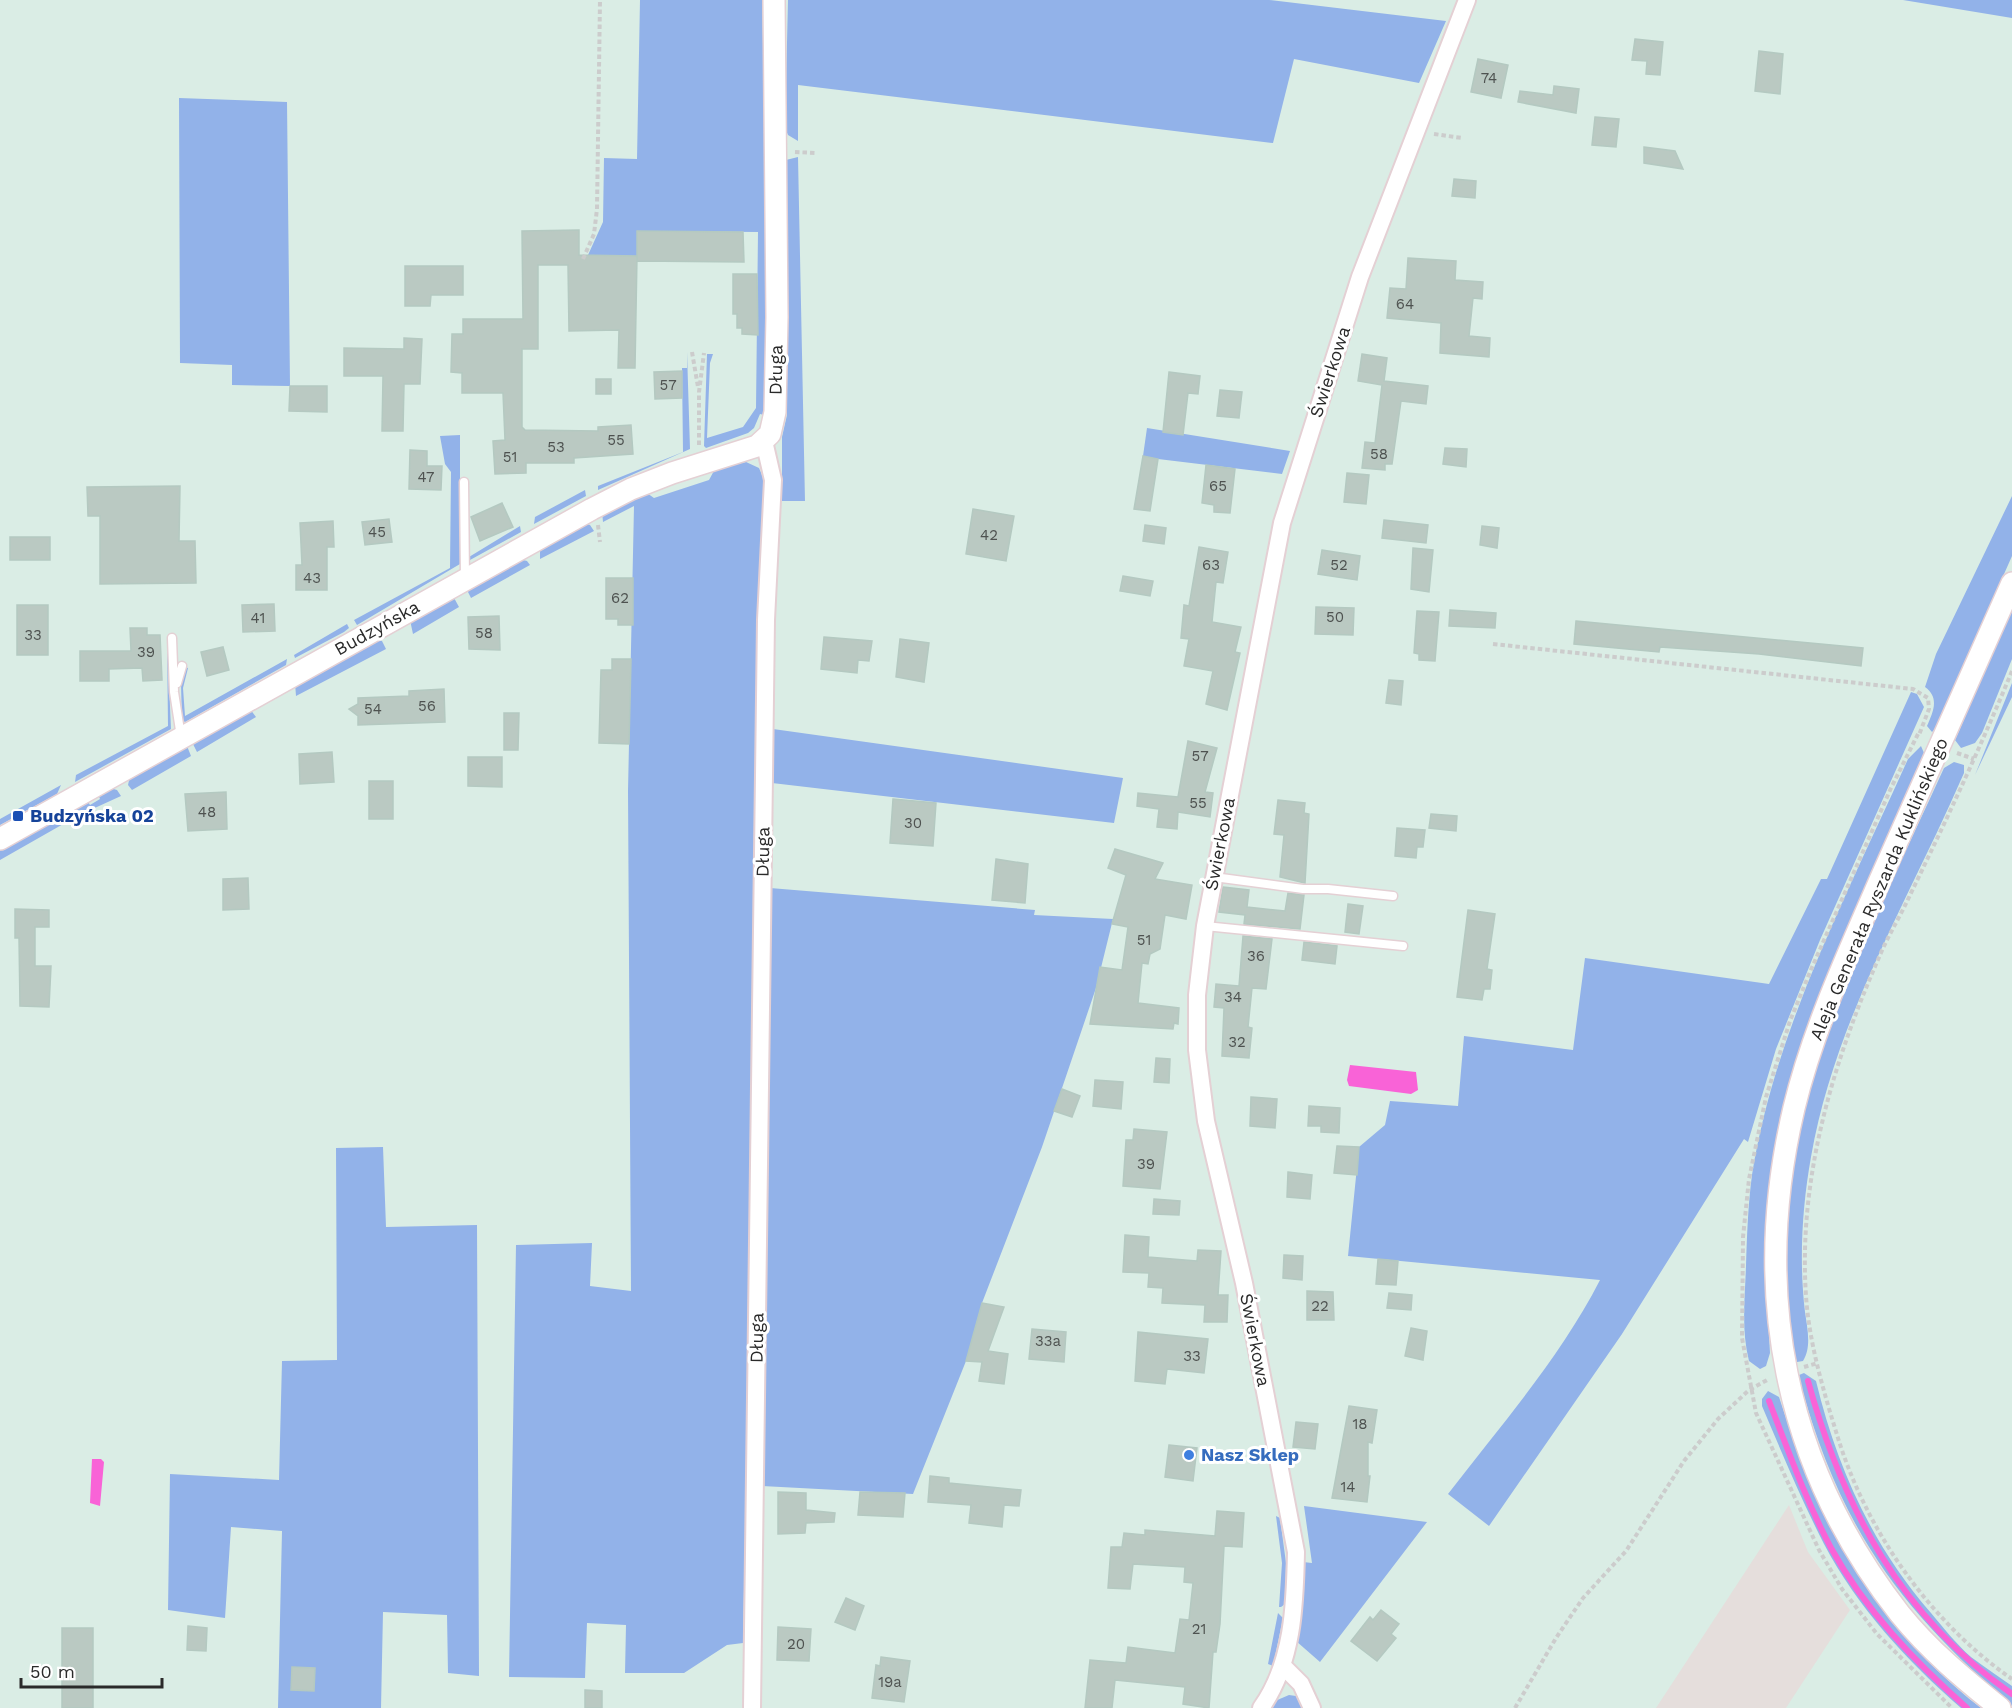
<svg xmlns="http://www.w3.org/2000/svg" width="2012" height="1708" font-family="'Work Sans',sans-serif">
<rect width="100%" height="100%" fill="#daede5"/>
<path fill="#e5dedc" d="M1789,1505l19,47 42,58 -64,98h-130z"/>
<path fill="#92b2e9" d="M640,0h122l6,262 -4,153 -4,-1 -6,14 -6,5 -42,15 -2,-2 3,-92h6l-3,9 -3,75 36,-11 13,-19 2,-176 -121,-1v25l-49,-1 15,-33 1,-64 33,1z
M788,0h481l177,21 -27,62 -125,-24 -21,84 -475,-58v56l-10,-6 -3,-7z
M1903,0h109v18z
M179,98l108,4 3,284 -58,-1v-20l-52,-2z
M798,157l7,344h-23v-64l5,-22 -1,-255z
M687,352l3,97 -92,41v-4l85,-34 -1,-84h5z
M1147,428l143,23 -8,23 -124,-15 -15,-3z
M460,435v129l-103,61 -3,-5 96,-52 1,-96 -6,-8 -5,-28z
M746,462l13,6 6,14 -22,1161 -16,2 -43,28h-59l1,-48 -39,-2 -2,55 -76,-1 7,-432 76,-2 -2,43 41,5 -3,-500 6,-285 -31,16 -1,-11 42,-20 10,7 55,-18 6,-11z
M585,490l1,6 -52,28 1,-7z
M2012,496v60l-76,172 -4,4 -5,-6c6,-14 13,-28 -2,-39l11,-33z
M583,523l7,2 4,6 -54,28v-12z
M520,526l1,6 -51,28 -1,-3z
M519,559l8,2 3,4 -59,33 -4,-8z
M453,596l6,11 -46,27 -3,-14z
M2012,609v50l-30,74 -7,10 -14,5 -6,-8z
M347,624l2,4 -5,4 -49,26 -1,-3z
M167,638l4,91 -96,53 1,-7 92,-49z
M376,639l6,2 4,8 -90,47 -1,-13z
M287,659l-1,6 -101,57 -3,-2 -1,-36 4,-17 3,1 -5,20 2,28z
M2012,683v14l-37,78z
M1911,692l6,2 7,13 -104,233 -44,109 -28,93 -4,-3 -122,195 -133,192 -41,-32c53,-69 112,-136 152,-214l-252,-24 11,-109 26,-22 5,-24 68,5 6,-70 109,14 12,-92 184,26 52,-105h6z
M250,709l6,8 -59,35 -5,-10z
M773,729l350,49 -9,45 -342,-40z
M187,746l4,10 -59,34 -4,-5 2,-9z
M1921,746l3,7 -114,268 -26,89 -10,41 -10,94 6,108 -4,13 -6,3 -11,-8c-8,-32 -4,-63 -3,-95 1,-31 2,-61 6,-91 23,-146 96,-282 156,-416z
M1954,762l10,3v8c-55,127 -129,246 -153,384 -9,50 -12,105 -6,155 2,15 7,35 -2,49l-6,1c-8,-21 -9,-49 -10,-72 -13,-186 82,-357 157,-522z
M61,785l-4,9 -57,31v-6z
M110,788l7,2 4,6 -46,21 2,-11 10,-6 3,5 10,-6 -2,-5z
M55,818l10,5 -65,37v-11z
M770,888l265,22 -1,5 79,4 -17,69 -54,159 -60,156 -16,58 -53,133 -151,-8z
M383,1147l3,80 91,-2 2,451 -31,-3 -1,-58 -64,-3 -2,96h-103l4,-177 -51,-4 -6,91 -57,-8 2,-136 109,6 3,-119 55,-1 -1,-212z
M1804,1373l12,8c21,87 56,164 115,232 12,14 25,31 40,44 13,10 27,19 41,29v20c-113,-98 -172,-178 -212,-324l-1,-7z
M1768,1391l11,6c40,124 97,230 202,311h-20c-53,-46 -104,-101 -137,-164 -23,-45 -42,-91 -62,-138v-7z
M1304,1506l123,16 -107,140 -24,-21 7,-79 9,1z
M1276,1516l4,2 6,45 -1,41 -4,3h-2l3,-44z
M1278,1613l5,5 -10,48 -5,-2z
M1289,1695l7,1 8,12h-33l4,-7z"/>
<path fill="#f963d7" d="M1350,1065l66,7 2,18 -7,4 -62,-8 -2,-6z
M92,1459h9l3,3 -4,44 -10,-3z"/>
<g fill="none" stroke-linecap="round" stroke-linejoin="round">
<path stroke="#f963d7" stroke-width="6" d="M1808,1381c35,127 93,236 204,313
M1769,1401c19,49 37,100 62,147 34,62 84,114 136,160"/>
</g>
<path fill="#bac9c2" stroke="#b4c9c1" stroke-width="1.5" d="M1635,39l28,3 -3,33 -14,-1 1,-13 -15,-1z
M1759,51l24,3 -3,40 -25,-3z
M1478,59l30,6 -7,33 -30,-6z
M1554,86l25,3 -3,24 -58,-11 2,-11 33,4z
M1595,117l24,2 -3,28 -24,-2z
M1644,147l31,4 8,18 -39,-6z
M1454,179l22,2 -1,17 -23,-2z
M579,230v25l58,1 -2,112h-17l1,-38 -50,1 -1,-66h-30v84h-16v78l3,3 73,1v-4l33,-2 2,29 -59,4v5h-48v10l-31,1 -2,-33 12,-1 -2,-47h-41v-20l-11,-1 1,-38h11v-15h60l-1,-88z
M637,231l106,1 1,30 -107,-1z
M1408,258l48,3 -1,19 28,2 -1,17 -9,-1 -4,38 21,2 -1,19 -49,-4 1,-30 -54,-5 3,-30 16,1z
M405,266h58v29h-32l-1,11h-25z
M733,274h24l1,61 -16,-1v-6h-5v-14h-4z
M404,338l18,1 -2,45h-16l-1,47h-21l1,-55h-39v-28l60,1z
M1362,354l25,4 -3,23 44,5 -2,18 -25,-3 -9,63h-7v6l-23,-2 3,-26 10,1 7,-58 -24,-4z
M682,371v27l-27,1 -1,-27z
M1169,372l31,4 -2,18 -10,-1 -5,42 -20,-3z
M596,379h15v15h-15z
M290,386h37v26l-38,-1z
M1220,390l22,2 -3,26 -22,-2z
M1445,448l22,1 -1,18 -23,-3z
M410,450l17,1v15h15l-1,24 -32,-1z
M1143,456l15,3 -8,52 -16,-2z
M1206,465l29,4 -5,44 -16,-1v-7l-12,-2z
M1347,473l22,2 -3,29 -22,-2z
M180,486l-1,55h16l1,42 -96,1v-68h-12l-1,-29z
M502,503l11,24 -33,14 -9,-24z
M973,509l41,7 -8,45 -40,-7z
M389,519l3,23 -27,3 -3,-23z
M1384,520l44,5 -2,18 -44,-5z
M333,521l1,26h-7v43h-31v-25h6l-2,-42z
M1145,525l21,3 -2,16 -21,-3z
M1482,526l17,2 -2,20 -17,-3z
M10,537h40v23h-40z
M1199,547l29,5 -5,31 -7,-1 -4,40 29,5 -6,25 5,1 -13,57 -21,-6 7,-33 -29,-5 5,-27 -8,-1 3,-33 5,1z
M1413,548l20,2 -4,42 -18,-3z
M1322,550l38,6 -3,24 -39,-6z
M1123,576l30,5 -3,15 -30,-5z
M606,578h27v47h-15v-6h-12z
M274,604l1,27 -32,1 -1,-27z
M17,605h31v50h-31z
M1316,607l38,1 -1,27 -38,-1z
M1450,610l46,3 -1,15 -46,-2z
M1417,611l22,1 -4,49 -16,-1v-6l-5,-1z
M499,616l1,34 -31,-1 -1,-32z
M1576,621l287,27 -2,18 -102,-12 -99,-7 -1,5 -85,-8z
M130,628h17v7h13l2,45 -19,1 -1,-13 -33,1v12h-29v-30h51z
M824,637l48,4 -3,20 -11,-1 -1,13 -36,-4z
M900,639l29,4 -5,39 -28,-5z
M223,647l6,23 -22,6 -6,-24z
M612,659h19l-2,85 -30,-1 2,-73h11z
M1389,680l14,1 -2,24 -15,-2z
M444,689l1,33 -87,3v-9l-9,-7 9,-5v-6l51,-2v-5z
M504,713h15l-1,37h-14z
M1188,741l29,7 -12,44 8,1 -3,24 -32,-5 -1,17 -20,-2 2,-18 -22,-3 1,-13 40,4z
M332,752l2,30 -34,2 -1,-30z
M468,757h34v30l-34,-1z
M369,781h24v38h-24z
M226,792l1,37 -39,2 -3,-37z
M893,799l43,4 -3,43 -43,-3z
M1278,800l27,3 -1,10 5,1 -4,69 -25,-6 4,-42 -10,-1z
M1431,814l26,2 -1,15 -27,-3z
M1397,828l28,2 -2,17h-6l-1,11 -21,-2z
M1115,849l48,14 -8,16 37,6 -6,34 -21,-4 -5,34 -10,5 -2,10 -6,-1 -4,40 41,5 -1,16 -4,-1 -1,6 -83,-5 10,-57 22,3 6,-43 -16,-3 14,-49 -18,-7z
M996,859l32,5 -3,39 -33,-3z
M248,878l1,31 -26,1v-31z
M1223,887l26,3 -2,17 38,4 3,-18 16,2 -4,34 -56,-5 1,-9 -26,-3z
M1348,904l15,2 -4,28 -14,-2z
M15,909l34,1v17h-14v39h16l-2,41 -29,-1 -1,-68h-4z
M1468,910l27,4 -8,55 5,1 -2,19h-6l-2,11 -25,-3z
M1243,936l29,3 -6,50 -14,-1 -4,39 4,1 -3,30 -27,-2 2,-48 -10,-1 2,-23 23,2z
M1304,942l33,4 -2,18 -33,-4z
M1156,1058l14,1 -1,24 -15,-1z
M1095,1080l28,2 -2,27 -28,-3z
M1062,1089l18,7 -8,21 -18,-6z
M1251,1097l26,2 -2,29 -25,-2z
M1309,1106l31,2 -1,25 -18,-1v-6h-13z
M1134,1129l33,3 -7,57 -37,-3 3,-46h7z
M1337,1146l22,1 -2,28 -23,-2z
M1288,1172l24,3 -2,24 -23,-2z
M1154,1199l26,2 -1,14 -26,-1z
M1125,1235l24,2 -1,20 49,4 1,-11 23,1 -3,44h10l-1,27h-23l1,-17 -43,-2 1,-15 -15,-1 1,-14 -26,-1z
M1284,1255l19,1 -1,24 -19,-2z
M1378,1259l20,2 -2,24 -20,-1z
M1307,1291l26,1 1,28h-27z
M1389,1293l23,2 -1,15 -24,-2z
M982,1303l22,4 -16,44 20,3 -4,30 -25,-3 3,-19 -16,-1z
M1411,1328l16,3 -4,29 -18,-4z
M1032,1329l34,3 -2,30 -35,-3z
M1138,1332l70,7 -4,34 -37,-4 -2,15 -30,-3z
M1349,1406l28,4 -5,33 -4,-1v34h2l-3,26 -35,-4z
M1296,1422l22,2 -3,25 -22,-2z
M1169,1445l28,3 -4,33 -28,-4z
M930,1476l19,2v5l72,7 -2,16 -15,-1 -2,22 -33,-4 2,-18 -43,-3z
M778,1492l28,1v17l29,3 -1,9 -28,1 -1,10 -27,1z
M860,1492l45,1 -2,24 -45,-2z
M1217,1511l27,2 -2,34 -18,-1 -4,78 -4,28h-3l-4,56 -26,-4 2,-17 -70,-7 -3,28h-27l5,-48 36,3 2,-16 47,6 5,-34 9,1 4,-37 -9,-1 1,-15 -52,-3 -3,25 -22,-1 3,-41h11l2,-14 21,2v-5l70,6z
M846,1598l18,8 -9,24 -20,-8z
M1381,1610l18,14 -8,10 5,4 -19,23 -26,-20 19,-24 3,3z
M188,1626l19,2 -1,23 -19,-1z
M778,1627l33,2 -2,32 -32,-1z
M62,1628h31v80h-31z
M881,1657l29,4 -6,41 -32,-4 4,-33 4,1z
M292,1667l23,1 -1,23 -23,-1z
M585,1690l17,1v17h-17z"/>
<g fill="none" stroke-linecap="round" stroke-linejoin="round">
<g stroke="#e4d0d4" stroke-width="11">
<path id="service" d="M464,482l1,97
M172,638l2,54 7,45
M177,683l5,-17
M1214,877l89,12h25l65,7
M1205,926l198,20"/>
</g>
<g stroke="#e4d0d4" stroke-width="20">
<path id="minor" d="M1284,1667l17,17 11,24
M752,1708l14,-1088 7,-140 -9,-39
M1261,1708c32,-45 34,-103 35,-156l-52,-269 -38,-162 -9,-71v-55l8,-69 77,-403 78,-246 107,-277"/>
</g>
<g stroke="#e4d0d4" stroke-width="24">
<path id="tertiary" d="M0,839l592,-330 39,-20 41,-16 85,-27 13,-12 5,-22 2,-95 -3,-317
M2000,1708c-36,-29 -71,-58 -100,-94 -117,-149 -149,-324 -106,-506 19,-79 54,-154 86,-228 44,-99 88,-198 132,-297"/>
</g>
<path stroke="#ccc" stroke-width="4" stroke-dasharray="4.5 3" stroke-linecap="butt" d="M1434,134l28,4
M795,152l20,1
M583,259l11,-25 3,-25 3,-209
M692,352l6,35
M699,445v-53l5,-39
M598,525l2,17
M1493,644l420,45 15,9 1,11 -10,26
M2012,671c-31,75 -66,150 -102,224 -9,20 -21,39 -30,60 -47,107 -82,223 -74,341 3,47 18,97 32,142 29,94 93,185 174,241
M1918,734l-27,54 -81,184 -20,49 -24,76 -17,82 -6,58 -1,101 14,75 63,137 23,39 35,45 75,74
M1957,753l17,6
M1804,1367l14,-4
M1515,1708l41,-70 27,-40 43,-47 58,-90 34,-42 31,-29 20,-11"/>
<use href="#service" stroke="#fff" stroke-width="8"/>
<use href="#minor" stroke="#fff" stroke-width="16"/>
<use href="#tertiary" stroke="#fff" stroke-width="21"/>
</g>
<rect fill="#1a4fb4" stroke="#fff" stroke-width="2" x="12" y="810" width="12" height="12" rx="3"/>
<circle fill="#3f7fe0" stroke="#fff" stroke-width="2" cx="1189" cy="1455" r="6"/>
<g text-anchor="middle" stroke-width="6" stroke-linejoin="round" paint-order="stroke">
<g font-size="15" fill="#4e5250">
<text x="1489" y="83">74</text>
<text x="1405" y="309">64</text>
<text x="668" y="390">57</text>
<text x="616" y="445">55</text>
<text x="556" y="452">53</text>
<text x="1379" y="459">58</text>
<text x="510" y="462">51</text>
<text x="426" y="482">47</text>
<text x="1218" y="491">65</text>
<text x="377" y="537">45</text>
<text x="989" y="540">42</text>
<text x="1211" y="570">63</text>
<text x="1339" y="570">52</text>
<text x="312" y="583">43</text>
<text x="620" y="603">62</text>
<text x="1335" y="622">50</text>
<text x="258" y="623">41</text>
<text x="484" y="638">58</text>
<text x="33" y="640">33</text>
<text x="146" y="657">39</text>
<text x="427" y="711">56</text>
<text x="373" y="714">54</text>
<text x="1200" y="761">57</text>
<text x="1198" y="808">55</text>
<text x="207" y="817">48</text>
<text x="913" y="828">30</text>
<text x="1144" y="945">51</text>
<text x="1256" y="961">36</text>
<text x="1233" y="1002">34</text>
<text x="1237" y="1047">32</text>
<text x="1146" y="1169">39</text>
<text x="1320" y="1311">22</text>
<text x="1048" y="1346">33a</text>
<text x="1192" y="1361">33</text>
<text x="1360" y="1429">18</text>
<text x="1348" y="1492">14</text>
<text x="1199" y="1634">21</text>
<text x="796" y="1649">20</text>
<text x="890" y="1687">19a</text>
</g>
<g font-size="18" fill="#2a2a2a" stroke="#fff">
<text transform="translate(776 370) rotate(-89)" y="6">Długa</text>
<text transform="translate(1330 372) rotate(-72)" y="6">Świerkowa</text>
<text transform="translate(377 628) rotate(-29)" y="6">Budzyńska</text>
<text transform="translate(1220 844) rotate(-79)" y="6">Świerkowa</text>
<text transform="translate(763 852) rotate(-89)" y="6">Długa</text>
<text transform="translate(1879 889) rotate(-67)" y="6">Aleja Generała Ryszarda Kuklińskiego</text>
<text transform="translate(757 1338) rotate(-89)" y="6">Długa</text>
<text transform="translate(1255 1340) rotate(79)" y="6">Świerkowa</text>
</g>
<g font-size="18" font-weight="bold" fill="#164399" stroke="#fff" text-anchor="start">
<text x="30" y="822">Budzyńska 02</text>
</g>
<g font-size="18" font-weight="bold" fill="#366cbe" stroke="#fff" text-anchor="start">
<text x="1201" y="1461">Nasz Sklep</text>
</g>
</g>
<path d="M21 1678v9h141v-9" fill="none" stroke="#2a2a2a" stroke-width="3"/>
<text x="30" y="1678" font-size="18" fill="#2a2a2a" stroke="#ffffff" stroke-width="4.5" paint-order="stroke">50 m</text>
</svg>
